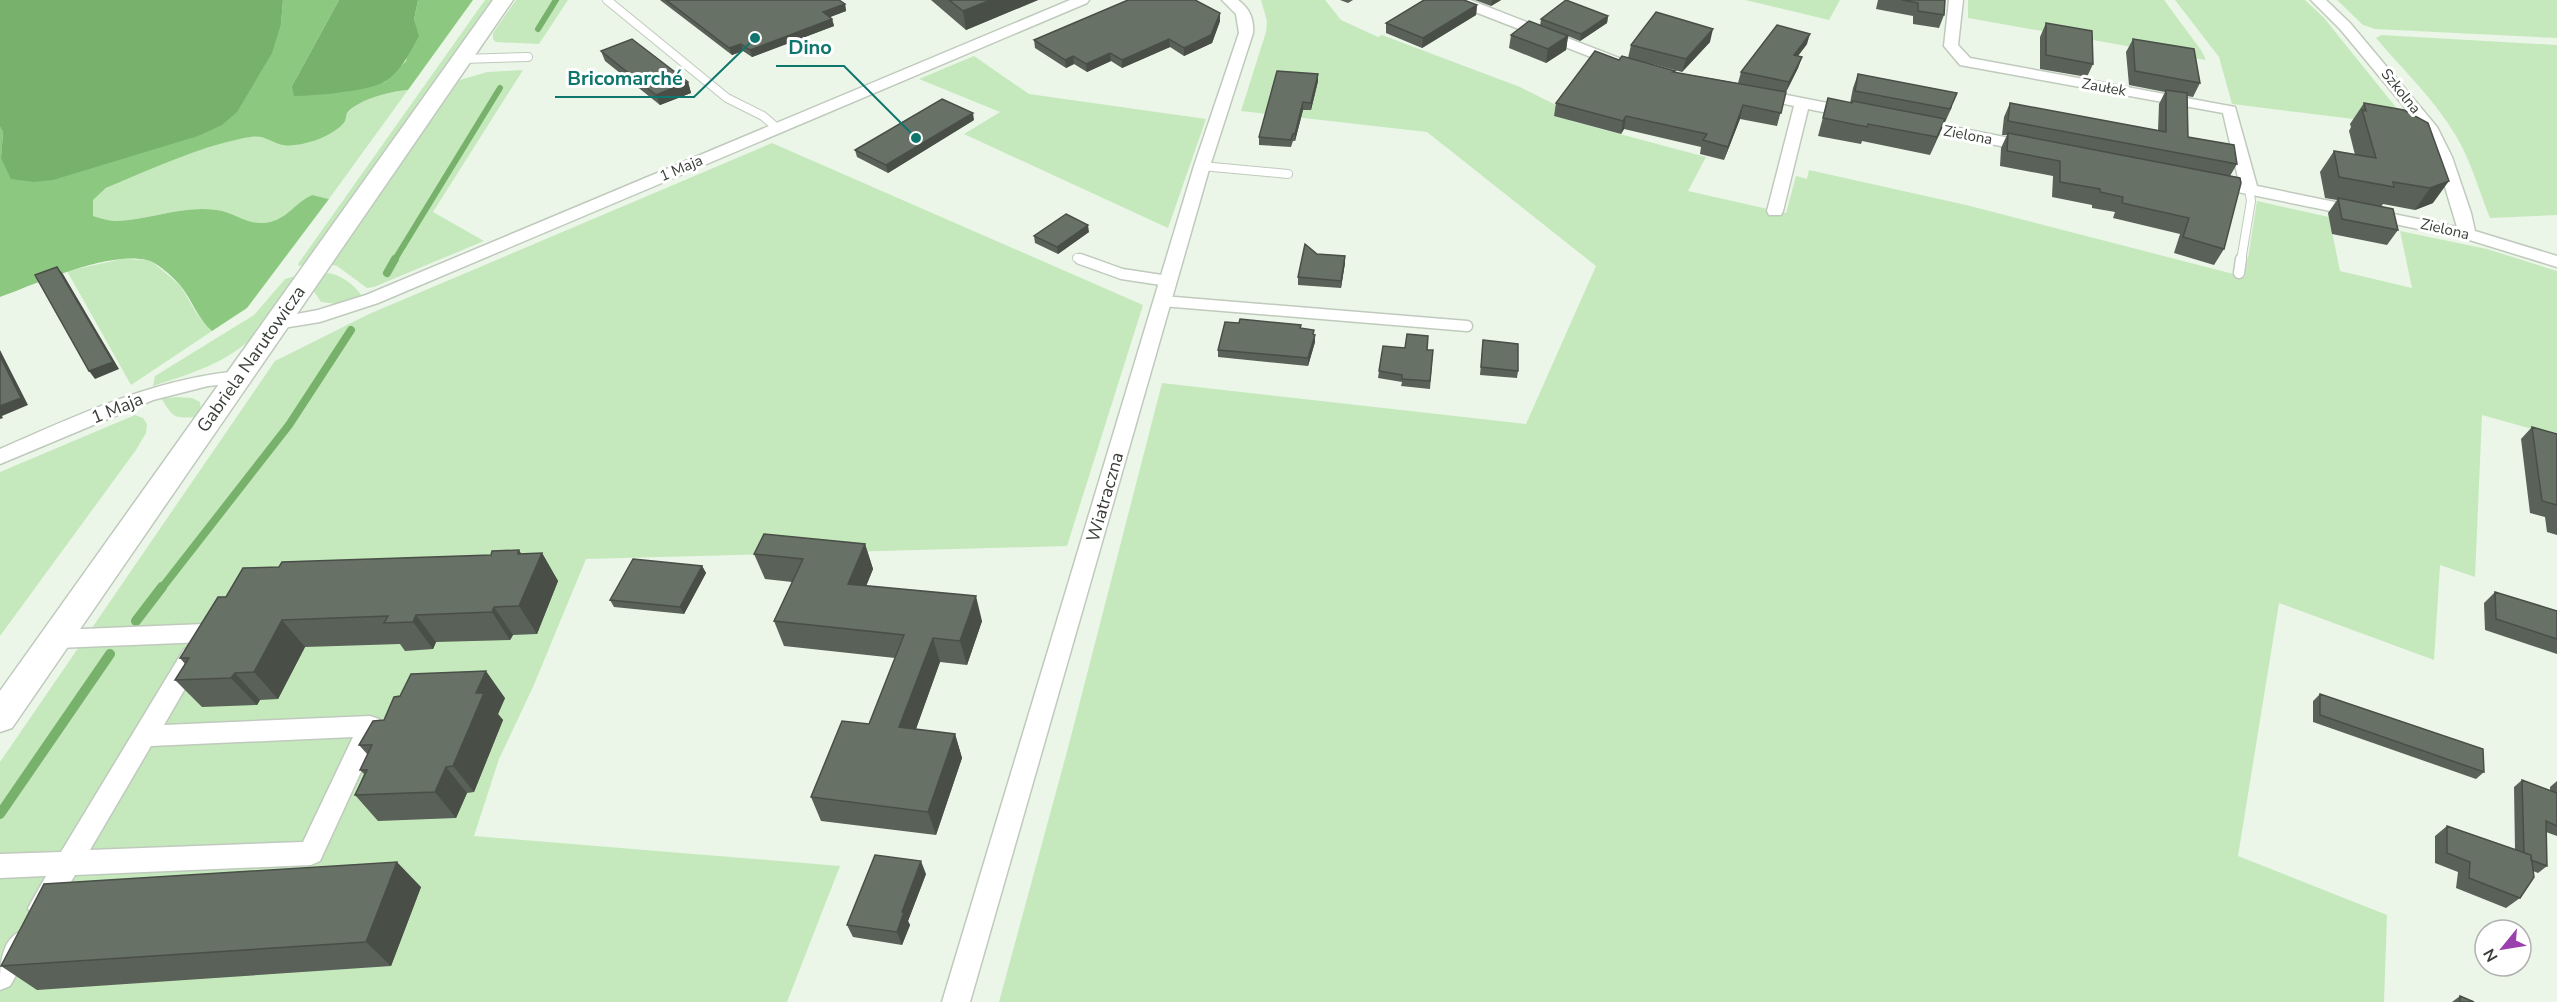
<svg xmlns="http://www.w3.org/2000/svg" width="2557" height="1002" font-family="'Nunito Sans',sans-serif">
<rect width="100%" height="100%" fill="#ebf6e8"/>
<path fill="#c5e9bd" d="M485,0h9l-189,265 -6,1 -1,-2z
M516,0h52l-29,44 -43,-2 -3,-3v-6z
M1261,0h64l16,20 37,17 4,-2 138,52 56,28 -5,6 135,36 -18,34 98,22 10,-37 11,3 2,-9 157,35 279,72 12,-76 72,16 11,54 72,17 -12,-57 87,18 70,22v165l-75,-21 -7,162 -35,-12 -6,95 -155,-57 -41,253 149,59 -3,87h-1385l70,-258 93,-361 364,41 70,-158 -169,-134 -186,-21 25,-79 1,-11z
M1745,0h95l-11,20z
M1968,0h196l37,50 5,10 -238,-42z
M2175,0h130l19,18 87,108 -179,-22 -13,-47z
M2337,0h220v38l-182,-9 -12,-4z
M2381,35l176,10v170l-67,3c-11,-27 -19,-57 -34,-82 -21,-36 -53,-66 -80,-98z
M974,56l55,38 177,25 -38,109 -204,-94 36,-22 -81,-33z
M523,70l-90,142 51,29 -110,46 -7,1 -30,-22 -8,-2 131,-184 27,-8z
M408,90l-79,109 -17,-4c-16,7 -24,24 -42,27 -22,5 -32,-9 -53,-12 -35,-5 -67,10 -101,11 -8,0 -16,-3 -23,-5v-16c4,-4 9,-9 14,-12 23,-14 132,-56 157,-52 5,1 11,6 16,8 16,-3 40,-5 54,-13 9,-6 9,-11 14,-18 10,-14 43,-22 60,-23z
M772,143l371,162 -76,241 -481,13 -53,128 -34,72 -25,77 366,30 -53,136h-787v-240l275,-401 94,-47z
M122,259l28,1 30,25 17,29 15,17 -81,54 -64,-114z
M324,273c14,-1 31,12 38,23l-25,8 -16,-2 -8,-12z
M299,275c-14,19 -26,39 -41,56 -26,31 -68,43 -105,55l2,-10 99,-61 31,-36z
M178,397l14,1 8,4 1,10 -3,5c-24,1 -24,2 -37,-19z
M135,415l8,3 4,6 -1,9 -10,17 -136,186v-164z"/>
<path fill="#8dc881" d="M283,0h56l-47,86 50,6 43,-10 21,-21 12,-61h55l-65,90c-17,1 -48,9 -60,22 -2,2 -2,6 -3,9 -5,8 -17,14 -26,18 -11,4 -29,9 -40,5 -16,-6 -16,-10 -35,-6 -48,10 -93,31 -138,50l-13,12v16c7,2 16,5 23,5 34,-1 66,-16 101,-11 20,3 32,17 53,12 18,-4 26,-20 42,-27l17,4 -82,109 -35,23c-14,-12 -20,-31 -32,-46 -6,-7 -23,-23 -33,-25 -40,-9 -109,23 -147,37v-170l3,5 -2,26 280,-134z"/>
<path fill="#77b16b" d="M0,0h283l-2,24 -9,29 -35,59 -15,13 -24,11 -145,44 -19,2 -23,-3 -10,-21 2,-26 -3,-5z
M339,0h79l-4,20 5,16c-9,16 -17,34 -33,45 -14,10 -74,15 -92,15l-2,-10z"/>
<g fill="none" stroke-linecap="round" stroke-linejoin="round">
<path stroke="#77b16b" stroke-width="6" d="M538,29l18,-29
M394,261l106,-173"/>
<path stroke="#77b16b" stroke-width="8" d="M387,273l8,-14
M161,589l128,-164 62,-95"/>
<path stroke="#77b16b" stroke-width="10" d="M136,621l26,-34
M0,814l110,-160"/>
<g stroke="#bfcabd" stroke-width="10">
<path id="service-far1" d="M607,0l120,98 36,18 14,12
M462,59l66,-2
M1202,166l86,8
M1077,258l6,3
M2241,261l10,-60 -2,-12"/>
</g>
<g stroke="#bfcabd" stroke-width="13">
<path id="service" d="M1080,259l42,15 46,7
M2239,273l2,-14
M1162,301l305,25"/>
</g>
<g stroke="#bfcabd" stroke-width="3">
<path id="minor" d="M1070,0h19l-2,3 -709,300 -58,19 -43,7 -7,-2 -2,-4 2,-4 48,-9 48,-15z
M1222,0h16c12,9 16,19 15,33l-43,133 -240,836h-28l252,-836 45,-133 -3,-19z
M1450,0h20l154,60 2,3 -7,4 -5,-1 -162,-63z
M1949,0h14l-5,45 12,13 265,49 22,79 200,41 -21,-70 -14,-29 -82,-99 -29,-29h15l24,23 87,104 15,30 19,56 4,18 82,25v11l-94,-29 -255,-52 -2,-4 8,-5 25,5 -16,-69 -263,-48 -16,-19z
M1757,89l96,19 8,5 -8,5 -45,-9 -25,102 -2,4h-12l-2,-4 27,-105 -42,-9 -3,-3z
M1913,119l117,23 8,5 -8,5 -123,-25 -2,-3 2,-3z
M239,371l7,1 3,5 -3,5 -38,4 -55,14 -153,64v-15c78,-34 153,-70 239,-78z
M205,624l8,3 3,6 -3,6 -8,3 -148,6 -8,-3 -3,-6 3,-6 8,-3z
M192,647l8,2 4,7 -40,69 206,-9 9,3 3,7 -62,135 -9,4 -236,10 -25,42 -9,3 -9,-3 -4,-9 18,-32 -46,2v-24l61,-2 123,-203zM353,737l-50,105 -213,8 61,-104z
M19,932l10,4 4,9 -23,41 -10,4c0,-22 0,-48 19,-58z"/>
</g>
<g stroke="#bfcabd" stroke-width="3">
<path id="secondary" d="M493,0h20l-501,728 -12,4v-41z"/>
</g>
<use href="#service-far1" stroke="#fff" stroke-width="8"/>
<use href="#service" stroke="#fff" stroke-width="10"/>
<use href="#minor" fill="#fff" fill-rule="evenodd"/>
<use href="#secondary" fill="#fff" fill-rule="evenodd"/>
</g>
<path fill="#596158" d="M660,0h179l6,4 1,7 -16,6 2,2 2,7 -82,31 -9,-6 -11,4z
M931,0h107l-72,30z
M1340,0h13l-5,3z
M1475,0h26l-10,6z
M1878,0h67l-1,15 -5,13 -26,-4v-8l-37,-7z
M1477,5l-1,10 -54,33 -36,-15v-10z
M1608,16l-1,7 -27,18 -12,-5 -2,14 -20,13 -37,-15 2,-13 29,-9 1,-7z
M1220,21l-8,22 -28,13 -14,-9 -48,21 -11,-7 -24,11 -13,-8 -8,4 -31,-20 -1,-8z
M2046,23l47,41 -6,13 -47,-8v-32z
M2133,39l67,44 -7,14 -6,-1 1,41 49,27 -7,12 -6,73 -10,16 -40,-12 6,-19 -67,-16 2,-6 -23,-4v-3l-40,-8 1,-21 -53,-10 1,-18 6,-13h-5l2,-18 6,-14 148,28 1,-27 6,-12 -36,-7 -3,-33z
M1710,42l-28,30 -37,-10 30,9 -1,1 64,11 3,-11 66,-28 -9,12 4,1 -4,11 -12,24 -9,34 -37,-7 -16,41 -24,-6 1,-7 -77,-18 -3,5 -67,-18 2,-13 63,-43 9,-2 3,-13z
M601,51l87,31 3,11 -31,12 -55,-44z
M1318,74v7l-7,29h-8l-8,31h-2l-2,6 -32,-2v-8z
M1858,74l94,33 -22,48 -68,-14 -1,3 -43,-8 10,-38 22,5 3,-15z
M2364,103l64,20 5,80 -18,7 -32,-6 -2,3 17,23 -11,15 -55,-11 -4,-21 9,-13 -12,-2 -5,-26 14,-21 21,4 -6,-24 2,-4 -1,-3z
M974,120l-86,53 -31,-16 -2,-7z
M1089,232l-31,22 -23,-11 -1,-7z
M1345,263l-4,25 -43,-3v-8z
M1239,323l62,2v3l14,7v7l-7,24 -90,-9v-7z
M1483,340l35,31 -1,7 -37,-3z
M1427,350h6l-3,39 -29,-3 1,-4 -24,-4 1,-7z
M2532,427l25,7v101l-10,-3 -2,-15 -15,-4 -9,-74z
M865,544l8,25 -7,17 116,35 -15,44 -27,-3 -24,67 39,5 7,24 -26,77 -115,-14 -10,-24 58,-73 26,-66 -111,-12 -10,-25 18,-39 -27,-3 -11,-25z
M542,553l16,28 -21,53 -24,1 -3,5 -74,2 -3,7 -28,2 -5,-7 -95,3 -27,52 -18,1 -3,5 -55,2 -27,-27 10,-16 -5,-6 46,-61 53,-30z
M702,566l4,7 -22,41 -70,-7 -4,-7z
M2495,592l62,19v43l-72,-24 -1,-27z
M2320,694l164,78 -8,7 -163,-57v-21z
M400,696l105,2 -7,16 5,6 -29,72 -7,1 -11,25 -78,3 -23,-26 9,-21 -4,-4 8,-15 -9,-10 25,-25z
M2522,780l28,11v-4l7,-6v55l-11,-4 1,34 -9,7 -5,-2 -13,27 -14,10 -50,-20 2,-16 -23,-9v-27l12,-10 68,24 -1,-63z
M926,874l-18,47 2,4 -8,20 -49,-8 -6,-12z
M421,887l-30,79 -354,24 -36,-24z
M2460,996l14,6h-22z"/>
<path fill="#494f47" d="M991,0h47l-72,30 -3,-19z
M1492,0h9l-10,6z
M845,4l1,7 -21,8 -2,-7z
M1477,5l-1,10 -54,33 1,-10z
M1220,13v8l-8,22 -28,13v-8z
M1608,16l-1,7 -27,18 1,-7z
M832,19l2,7 -82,31 -2,-7z
M1713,29l-3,13 -28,30 4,-13z
M1810,34l-3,10 -17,22 4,-11z
M1568,36l-2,14 -20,13 2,-14z
M1169,39l1,8 -48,21v-8z
M741,44l2,7 -11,4 -3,-7z
M1110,53l1,8 -24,11 -1,-8z
M1073,56l1,8 -8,4 -1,-8z
M1802,57l-4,11 -12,24 3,-10z
M1318,74v7l-7,29v-7z
M688,82l3,11 -31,12 -4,-10z
M1303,102v8l-8,31v-7z
M1743,105l-3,14 -16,41 4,-13z
M973,113l1,7 -86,53 -2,-8z
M1626,116l-2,13 -3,5 2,-13z
M1945,119l-7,17 -8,19 7,-18z
M2449,181l-16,22 -18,7 15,-22z
M1088,225l1,7 -31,22 -1,-7z
M1345,256v7l-4,25v-7z
M57,267l6,7 56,95 -24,10 -6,-8z
M1315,335v7l-7,24v-8z
M0,350l28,55 -26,11 1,2 -3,1z
M865,544l8,25 -16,40 -9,-25z
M519,550l14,23 9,-20 16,28 -21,53 -18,-28 -1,-52z
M702,566l4,7 -22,41 -4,-7z
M976,596l6,25 -15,44 -7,-24z
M494,607l19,28 -3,5 -18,-28z
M416,615l20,27 -3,7 -20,-27z
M282,620l23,27 -27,52 -24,-27z
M933,638l7,24 -32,89 -9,-24z
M486,671l19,27 -7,16 5,6 -29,72 -21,-26 23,-73z
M235,673l25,27 -3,5 -26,-27z
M955,734l7,24 -26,77 -8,-23z
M446,767l21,26 -11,25 -21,-26z
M921,861l5,13 -18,47 2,4 -8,20 -5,-13 5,-20z
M397,862l24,25 -30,79 -25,-24z"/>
<path fill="#687166" stroke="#494f47" stroke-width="1.5" d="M666,0h173l6,4 -22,8 9,7 -82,31 -9,-6 -12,4z
M949,0h42l-28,11z
M1128,0h67l25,13 -9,22 -27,13 -15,-9 -47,21 -12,-7 -24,11 -13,-8 -8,4 -31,-20z
M1424,0h40l13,5 -54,33 -37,-15z
M1566,0l42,16 -27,18 -40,-15z
M1902,0h43l-1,15 -26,-4v-8z
M1656,12l57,17 -27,30 -55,-14z
M1529,21l39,15 -20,13 -37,-14z
M2046,23l46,8 1,33 -47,-9z
M1777,25l33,9 -16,21 8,2 -13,25 -48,-10z
M632,39l56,43 -32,13 -55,-44z
M2133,39l61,10 6,34 -65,-12z
M1595,51l24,9 3,-4 53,15 -2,1 113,20 -5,21 -38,-8 -15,42 -25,-7 4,-6 -81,-18 -3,5 -67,-18z
M1277,71l41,3 -7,29 -8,-1 -8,32h-2l-2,6 -32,-3z
M1858,74l99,19 -7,16 -95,-18z
M2166,90l21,3 1,44 46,8 3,19 -229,-43 2,-18 156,29z
M1828,98l24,5 1,-2 92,18 -8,18 -69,-13 -1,3 -44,-9z
M942,99l31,14 -87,52 -31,-15z
M2364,103l40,7 24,13 21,58 -19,7 -37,-6 1,5 -55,-10 -5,-26 42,7 -14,-48 4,1z
M2008,133l232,45 1,5 -17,66 -41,-12 6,-19 -67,-15 1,-6 -23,-5v-3l-40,-7v-21l-53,-10z
M2338,198l55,11 5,21 -56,-11z
M1066,214l22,11 -31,22 -23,-11z
M1305,244l12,10 28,2 -4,25 -43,-4z
M57,267l56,95 -24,9 -54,-96z
M1240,319l61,6 -1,3 14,2 -1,4 2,1 -7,23 -90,-8 7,-28 14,1z
M1407,334l21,2 -1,14h6l-3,31 -28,-2v-4l-23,-4 4,-25 22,2z
M1483,340l35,4v27l-37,-4z
M0,356l21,42 -21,8z
M2532,427l25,7v71l-15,-4z
M764,534l101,10 -17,40 128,12 -16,45 -27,-3 -34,89 56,7 -27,78 -117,-15 31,-76 27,3 35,-89 -130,-14 29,-62 -49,-5z
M519,550l-1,4 24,-1 -23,53 -25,1 -2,5 -76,3 -3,7 -29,1 4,-7 -106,4 -28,52 -19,1 -4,5 -56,2 14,-22h-9l38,-61h8l17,-29 36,-1 3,-5 209,-7 1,-4z
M633,559l69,7 -22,41 -70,-7z
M2495,592l62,19v28l-61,-20z
M486,671l-10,22h8l-31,73 -7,1 -11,25 -80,3 12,-25h-7l12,-25h-13l14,-24 11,-1 10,-23 6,-1 11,-22z
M2320,694l163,55 1,23 -164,-57z
M2522,780l35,13v33l-11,-5 1,45 -16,-6v-5l-7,-2z
M2447,826l84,29 3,22 -14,21 -51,-20 1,-16 -23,-9z
M875,855l46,6 -19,51h2l-7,20 -50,-7z
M397,862l-31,80 -365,24 43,-82z
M2460,996l14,6h-14z"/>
<g text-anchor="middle" stroke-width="6" stroke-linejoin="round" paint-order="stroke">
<g font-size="15" fill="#393e38" stroke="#fff">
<text transform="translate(2104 87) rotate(10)" y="5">Zaułek</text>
<text transform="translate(2401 91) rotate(51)" y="5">Szkolna</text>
<text transform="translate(1968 135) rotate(11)" y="5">Zielona</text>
<text transform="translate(681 168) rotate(-23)" y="5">1 Maja</text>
<text transform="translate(2445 229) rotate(13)" y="5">Zielona</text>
</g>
<g font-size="18" fill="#393e38" stroke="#fff">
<text transform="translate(251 359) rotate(-55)" y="6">Gabriela Narutowicza</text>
<text transform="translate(117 408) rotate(-22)" y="6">1 Maja</text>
<text transform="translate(1105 497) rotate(-74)" y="6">Wiatraczna</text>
</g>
</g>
<path fill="none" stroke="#0f766e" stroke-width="2" d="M916 138L844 66H776M755 38L694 97H555"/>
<g fill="#0f766e" stroke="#fff" stroke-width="2">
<circle cx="916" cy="138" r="6"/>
<circle cx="755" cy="38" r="6"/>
</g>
<g font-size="20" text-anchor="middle" font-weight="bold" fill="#0f766e" stroke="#fff" stroke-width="6" stroke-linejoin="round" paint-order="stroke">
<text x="810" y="54">Dino</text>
<text x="625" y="85">Bricomarché</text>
</g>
<g transform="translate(2503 948) rotate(240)"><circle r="28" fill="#ffffff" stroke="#b0b2af" stroke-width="1.5"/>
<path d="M0-4.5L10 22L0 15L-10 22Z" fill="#9a41ad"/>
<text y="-9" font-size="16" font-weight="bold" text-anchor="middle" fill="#393e38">N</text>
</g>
</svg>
